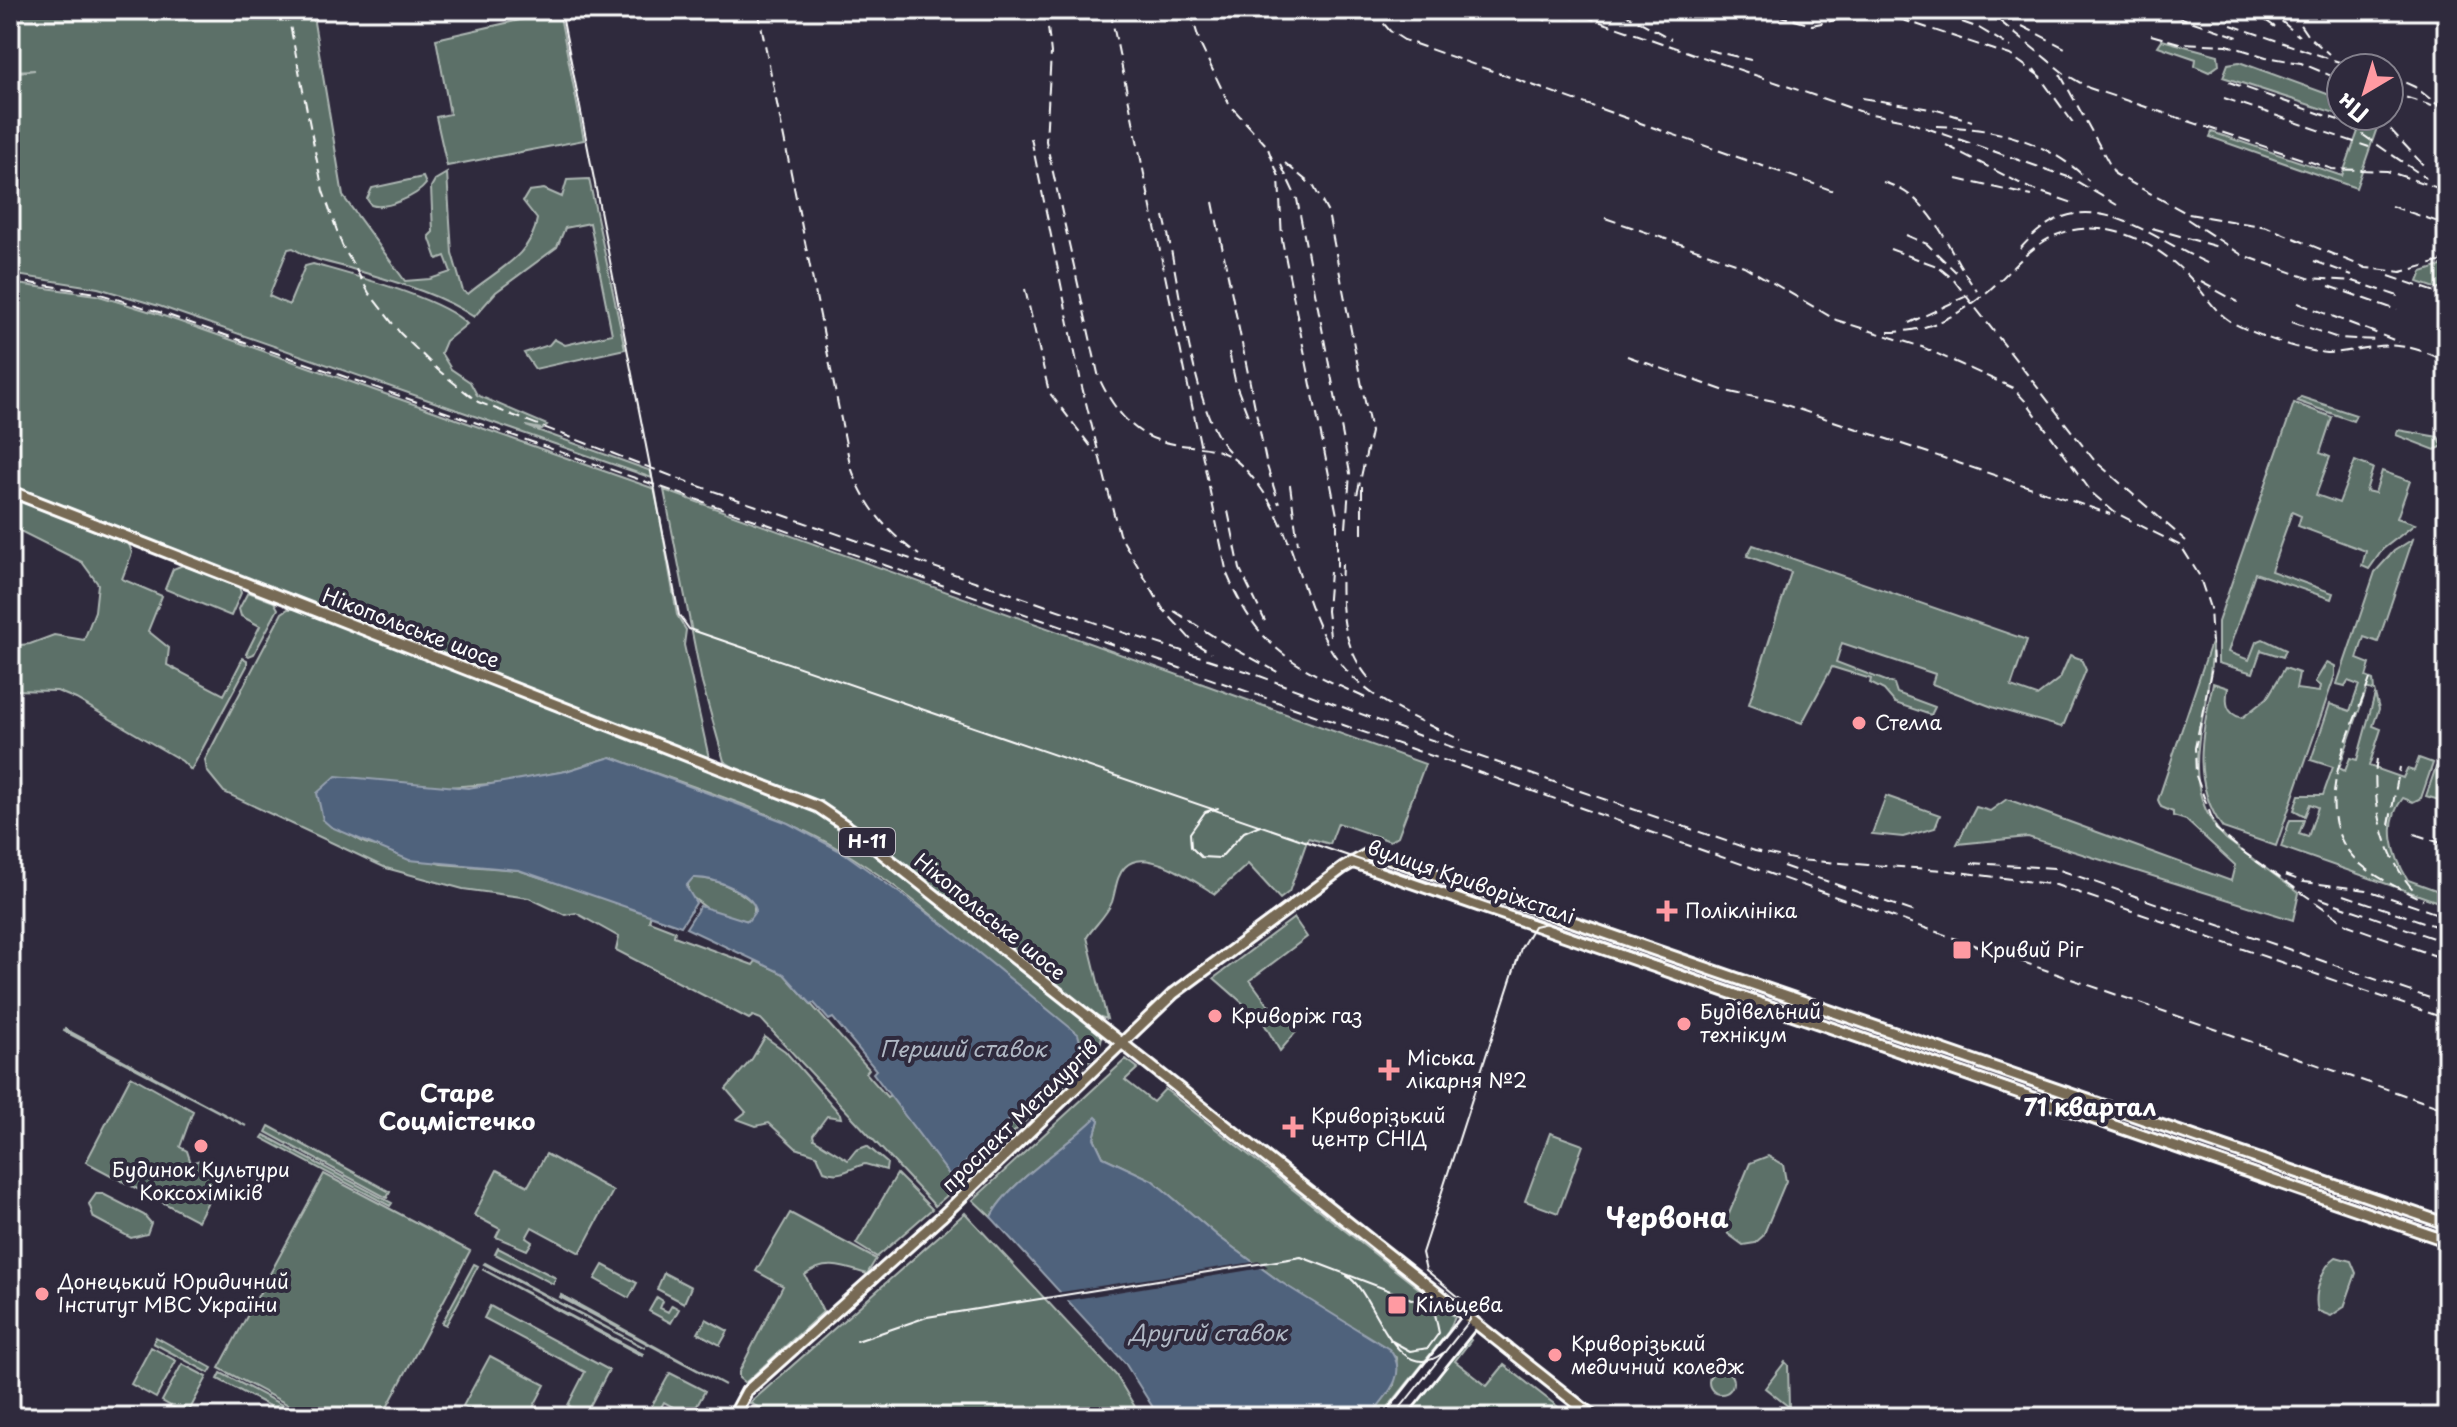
<svg xmlns="http://www.w3.org/2000/svg" width="2457" height="1427" font-family="'Playpen Sans',sans-serif">
<rect width="100%" height="100%" fill="#2f2a3d"/>
<filter id="ink" filterUnits="userSpaceOnUse"><feTurbulence type="fractalNoise" baseFrequency=".0125" numOctaves="2"/><feDisplacementMap in="SourceGraphic" scale="16" xChannelSelector="R" yChannelSelector="G"/><feConvolveMatrix kernelMatrix="1 2 1 2 8 2 1 2 1" color-interpolation-filters="sRGB"/></filter>
<g filter="url(#ink)">
<path fill="#5b6f67" stroke="#adb7b3" stroke-width="2" d="M10,10h302l31,186 62,85 25,-2 21,-7 -6,-16 -8,3 -8,-23 4,-4 -2,-45 4,-7 12,-7 5,80 11,38 5,3c27,-23 64,-38 69,-75l-14,-18 6,-10 15,-2 18,8 5,-17 22,-1 36,170 -90,20 -11,-16 25,-8 5,-6 11,6 47,-11 -22,-111 -25,5 -8,19 -61,45 -22,25c-35,-24 -82,-36 -122,-48 -20,-6 -42,-9 -59,-21l-5,1 -19,47 20,9 16,-39 8,-2c38,11 129,34 154,60l-21,17 -5,12 10,16 19,13 7,13 70,30 -5,4 -16,-3 125,45 1,7 -493,-172 -61,-18 -88,-14v-201l25,-3 -25,1z
M559,11l25,129 -137,26 -11,-49 14,-3 -14,-75z
M2162,40l56,15 1,10 -10,7 -14,-6 1,-7 -38,-13z
M2239,62l102,37v16l-118,-38 5,-13z
M2343,116h30l5,9 -22,63 -146,-51 2,-5 130,44 19,-53z
M423,177l3,7c-9,12 -40,26 -55,21l-4,-6 5,-11z
M2447,264v28l-29,-10 4,-10z
M10,283l86,12 62,19 497,175 22,126 9,15 -2,15 25,113 -699,-271z
M2301,397l55,18 -3,6 -56,-20z
M2294,403l38,14 -12,36 10,4 -14,38 23,8 16,-42 18,7 -7,23 9,2 7,-22 28,10 -13,37 18,6 -32,25 -14,20 -7,-3 4,-15 -68,-25 3,-10 -9,-4 -21,59 62,22 -2,6 -76,-26 -27,79 21,8 7,-18 7,-3 23,11 -3,7 -22,-7 -8,23 -35,-10v-41z
M2398,430l40,7 5,9 -8,4 -39,-15z
M664,490l761,274 -27,72 -8,5 -52,-18 -8,21 -22,-6 -19,54 -9,7 -32,-35 -33,30c-20,-12 -69,-49 -90,-27 -9,9 -9,23 -13,35 -5,13 -18,24 -25,35l20,82 -16,-5 -272,-210 -81,-34 -14,-9 -22,-78z
M10,495l118,46 4,12 -10,26 40,17 -14,35 21,17 -2,17 57,30 19,-37 4,2v6l-56,104 -9,-9 -106,-62 -19,-8 -47,-1v-44l20,-2 24,-9 30,5 11,-29 3,-27 -16,-22 -72,-36z
M2413,539l-35,103 -14,-5 -7,22 13,5 -4,13 7,3 1,11 -7,-3 -28,80 6,3 5,-13 7,2 18,-66 4,15 -6,17 8,3 -12,37 34,12 4,-9 7,2 5,-13 14,5 -12,35 -8,4 -10,-4c-20,25 -10,58 5,82l39,14v11l-166,-58 9,-27h14l-5,14 9,3 10,-30 -8,-3 -5,12 -11,-6 5,-15h24l10,-28 -22,-7 19,-56 20,7 9,-26 -11,-4 -3,5 -8,-2 38,-112 19,-21z
M1753,545l274,95 -16,47 26,9 23,-18 10,-23 11,4 5,11 -22,54 -3,3 -66,-19 -63,-24 3,-10 -93,-31 -6,19 58,22 3,9 38,14 -4,8 -36,-12 -11,-13 -14,-7 1,-4 -39,-12 -30,56 -53,-19 42,-132 -44,-16z
M183,565l56,22 2,6 -10,23 -66,-27 8,-20z
M248,592l26,10 4,7 -24,45 -5,2 -3,-2 14,-28 -19,-10 -2,-7z
M288,609h8l498,190 58,37 236,186 14,14 -3,15 -24,23 -5,-4 -6,6 -3,-3 21,-24c-76,-68 -150,-143 -238,-197 -69,-41 -150,-64 -225,-92l-8,-3 -45,14 -62,12 -70,5 -111,32 42,23 76,21 77,6 133,44 -2,7 26,10 -1,5 79,29 3,-4 28,13 85,95 -3,4 21,24 5,-3 59,83 -5,9 5,6 -16,14 -174,-187 -8,-3 -4,3 -133,-69 3,-13 -43,-24 -11,2 -36,-17 -66,-9 -77,-21 -162,-76 -17,-21 -2,-11 77,-147z
M2212,640c2,68 -43,141 14,199l73,54 -6,27 -265,-83 -71,7 19,-37 14,4 17,-12 224,82 4,-16 -49,-45 -13,-4v-4l-12,-5 -3,-7z
M2327,662l8,4v9l-59,171 -53,-18c-33,-46 -21,-94 -10,-145l15,5c-3,14 -2,26 14,30l25,-20 18,-30 14,5 -3,16 23,3 1,-6 -5,-4z
M2436,767l11,4 -8,29 -13,-4z
M1886,796l54,19 -5,13 -32,9 -31,-3z
M693,878c21,-1 46,11 61,26v12l-6,5 -35,-8 -25,-19v-13z
M1294,918l13,19 -57,43 19,26h10l17,26 -16,19 -18,-31 -48,-42z
M65,1029l181,97 -182,-95z
M765,1037l20,14 55,63 1,4 -14,-2 -14,19 1,4 34,21 8,-10 11,-4 20,17 -1,7 -21,-6c-16,4 -24,14 -41,7l-7,-16 -21,-7 -27,-25 -13,3 -19,-7 9,-7 -20,-23 26,-30z
M1126,1059l12,9 -13,12 28,22 12,-13 290,228 -7,15 -68,85h-11l25,-32 3,-27 -118,-77 -60,-44 -67,-57 -49,-23 -9,-19 5,-18 -3,-2c-27,27 -90,66 -105,99l-18,-17z
M131,1076l62,35 -13,36 7,4 4,12 12,-4 21,11 -26,51 -112,-59z
M1059,1080l5,5 -42,39 -4,-4z
M1013,1124l5,4 -51,49 -4,-4z
M269,1126l121,66 -3,6 -121,-66z
M1550,1133l33,12 -25,68 -33,-12z
M264,1135l128,68 -2,3 -128,-68z
M546,1154l67,37 -33,62 -48,-26 -6,11 6,4 -5,8 -31,-13 4,-8 -26,-14 23,-45 31,16z
M1768,1156l15,9 3,16 -23,55 -8,7 -12,2 -15,-11 -2,-13 24,-58z
M324,1174l146,77 -88,166h-71l-92,-49z
M897,1174l35,35 -55,48 -21,-13z
M96,1194h7l41,21 7,8 -4,11 -16,4 -37,-20 -5,-14z
M790,1213l86,46 -9,15c-23,-7 -42,-15 -62,1l18,37 -78,71 -6,-5v-6l44,-86 -27,-15z
M965,1213l151,162 25,42h-365l-26,-14z
M498,1248l58,30 -3,6 -58,-30z
M2336,1257l15,4 5,12 -12,34 -13,9 -13,-5c-5,-16 4,-45 18,-54z
M485,1263l160,85 -161,-84z
M474,1264l4,2 -32,59 -4,-2z
M603,1265l34,18 -8,15 -34,-19z
M482,1269l161,85 -1,2z
M664,1273l27,14 -7,16 -27,-14z
M561,1295l164,90 -165,-88z
M657,1297l6,4 -3,7 8,4 4,-7 7,4 -8,14 -22,-12z
M490,1306l119,64 -24,45 -17,-10 17,-33 -101,-54z
M706,1319l22,12 -8,14 -22,-12z
M156,1337l56,31 -3,5 -56,-30z
M1468,1337l3,3 -16,21 32,25 17,-21 67,52h-166z
M151,1347l25,14 -20,37 -25,-14z
M490,1356l55,29 -17,32h-45l-20,-11z
M1785,1362l3,3 1,42 -24,-19z
M182,1364l25,13 -20,38 -25,-14z
M1709 1382a12 12 0 1 1 24 0a12 12 0 1 1-24 0Z
M221,1373l84,44h-15l-72,-38z
M670,1373l35,18 -14,26h-8l1,-4 -20,-11 -5,9 -8,-4z"/>
<path fill="#50627b" stroke="#96a1b0" stroke-width="2" d="M611,757l177,66 56,30 103,74 131,107 4,15 -131,128 -78,-104 3,-3 -43,-52 -4,2 -15,-17 -3,1 -27,-30 -98,-46 14,-22 48,15 8,-11c-6,-20 -44,-33 -63,-32l-7,8 10,17 -15,23 -162,-56 -110,-10 -78,-33 -8,-7 -6,-27 19,-17 132,12 98,-17z
M1096,1117l3,3 -5,18 9,19 49,23 67,57 60,44 110,68c22,25 -4,48 -20,68h-210l-34,-54 -134,-146c15,-33 78,-72 105,-100z"/>
<path fill="#2f2a3d" d="M1260,1261l8,6 -205,34 -8,-8z"/>
<g fill="none" stroke-linecap="round" stroke-linejoin="round">
<g stroke="#fff" stroke-width="14">
<path id="secondary" d="M1389,1417l78,-99
M1399,1417l75,-94"/>
</g>
<g stroke="#fff" stroke-width="15">
<path id="primary" d="M10,491l808,316 37,25 739,585
M1352,862l1095,379
M733,1417l14,-26 194,-174 232,-223 170,-126 28,-16 1076,372"/>
</g>
<use href="#secondary" stroke="#2f2a3d" stroke-width="8"/>
<use href="#primary" stroke="#776a54" stroke-width="9"/>
<path stroke="#fff" stroke-width="2" d="M561,10l118,605 10,14 1758,605
M1218,808l-13,4 -15,21 1,14 10,10 19,1 24,-26 16,-7
M1347,1276c27,14 47,114 96,77
M857,1341l70,-24 374,-60 113,43 21,14 4,19 -11,15 -18,3 -20,-11
M1393,1417l77,-97 -4,-17 -40,-33 -4,-17 99,-305 13,-22 13,-3"/>
<path stroke="#fff" stroke-width="2" stroke-dasharray="12 6" stroke-linecap="butt" d="M287,10l36,181 19,54 27,48 31,40 38,37 40,32 212,81 438,151 121,38 171,64 335,115 42,9 146,10 113,15 391,134
M758,10l92,454c13,39 35,67 69,91
M1046,10l5,43 -5,88 53,237c12,27 32,55 62,63 30,9 55,0 80,24 63,62 53,145 105,205 30,34 75,51 115,70
M1110,10l117,564c33,79 69,92 143,126
M1190,10l11,36 28,58 38,42 12,31 3,63 55,275v61
M1372,10l18,21 14,9 430,151
M1518,10l36,13
M1546,10l29,9
M1566,10l299,103 35,6 171,59 46,27
M1759,10l53,15 52,-11 27,2 119,39 31,22
M1928,10l51,18 32,19
M1986,10l79,64 24,14 243,81 55,2 60,20
M2078,10l2,1
M2158,10l83,28
M2251,10l24,17
M2268,10l31,26
M2290,10l17,25 22,19
M1622,12l49,27
M2231,25l117,40
M2022,26l45,23
M2151,35l28,8 48,2 39,12 35,6 40,17
M1708,50l43,10
M2034,69l42,58
M2060,74l55,100 73,40 79,13 99,41 35,4 46,-12
M2389,75l26,12 32,25
M2229,82l115,40 82,56
M2389,92l43,14
M1862,98l75,12 35,11
M2224,98l145,49
M2378,116l48,52
M1936,126c58,2 110,13 153,55
M1031,138l51,249 37,147 44,75 30,33 18,11
M1946,145l83,43 44,15
M1285,163l29,24 14,26 43,219 -14,63
M1281,165l16,34 53,274 -4,55
M1957,179l75,17
M1883,182c55,17 62,68 94,109
M1213,202l54,264 12,38
M2391,206l56,19
M1164,216c14,55 29,203 66,236
M1605,218l139,48 92,54 86,27 91,41 15,16 64,89 22,19 67,34 18,29 11,33 3,54 -18,86 1,28 20,53 30,25 102,71 99,35
M2187,219l55,36 66,23 45,3 48,16
M2152,228l66,19
M1906,235l21,9 29,28
M1890,249l47,17 16,13 141,181 92,81
M2020,249c63,-74 121,-16 189,15
M2314,261l38,14
M2389,276l58,20
M10,280l87,13 62,19 2288,798
M2201,282l37,20
M2329,286l68,24
M1025,289l24,103 46,60
M2298,303l101,39
M2292,322l46,16 39,2
M1909,323l62,-29
M1888,332c49,0 88,-26 121,-61 17,-17 36,-35 60,-40 47,-11 93,16 124,50 13,15 24,34 42,43 27,13 64,27 93,29 15,0 28,-4 43,-6 26,-5 52,2 76,15
M1229,352l7,33 14,36
M1627,356l98,35 49,10 336,113
M1290,485l8,59
M1228,511l12,58 25,52
M1362,534v-48
M1342,564c-2,44 0,86 31,119
M1174,611l50,32 57,31
M1330,636l-3,-25 3,-39
M2370,679c-18,52 -63,131 -15,180 18,18 46,30 68,41
M2377,759c-7,40 9,106 40,134
M2389,825l11,-58
M2414,834l33,11
M1971,863l83,5 393,136
M1783,866l132,46
M2285,875l19,7 63,8 80,27
M2344,895l103,35
M2319,898l128,45"/>
</g>
</g>
<g fill="#ff9aa2" stroke="#2f2a3d" stroke-width="3">
<circle cx="1859" cy="723" r="8"/>
<path d="M1663 899h8v8h8v8h-8v8h-8v-8h-8v-8h8z"/>
<rect x="1952" y="940" width="20" height="20" rx="4"/>
<circle cx="1215" cy="1016" r="8"/>
<circle cx="1684" cy="1024" r="8"/>
<path d="M1385 1058h8v8h8v8h-8v8h-8v-8h-8v-8h8z"/>
<path d="M1289 1115h8v8h8v8h-8v8h-8v-8h-8v-8h8z"/>
<circle cx="201" cy="1146" r="8"/>
<circle cx="42" cy="1294" r="8"/>
<rect x="1387" y="1295" width="20" height="20" rx="4"/>
<circle cx="1555" cy="1355" r="8"/>
</g>
<g text-anchor="middle" stroke-width="8" stroke-linejoin="round" paint-order="stroke">
<rect fill="#2f2a3d" stroke="#c1bfc5" stroke-width="2" x="839" y="828" width="56" height="28" rx="6"/>
<g font-size="18" font-weight="bold" fill="#fff">
<text x="867" y="848">Н-11</text>
</g>
<g font-size="20" fill="#fff" stroke="#2f2a3d">
<text transform="translate(411 628) rotate(21)" y="7">Нікопольське шосе</text>
<text transform="translate(1471 882) rotate(19)" y="7">вулиця Криворіжсталі</text>
<text transform="translate(990 917) rotate(39)" y="7">Нікопольське шосе</text>
<text transform="translate(1020 1116) rotate(-44)" y="7">проспект Металургів</text>
</g>
<g font-size="20" fill="#fff" stroke="#2f2a3d" text-anchor="start">
<text x="1875" y="730">Стелла</text>
<text x="1685" y="918">Поліклініка</text>
<text x="1980" y="957">Кривий Ріг</text>
<text x="1700" y="1019">Будівельний<tspan x="1700" dy="23">технікум</tspan></text>
<text x="1231" y="1023">Криворіж газ</text>
<text x="1407" y="1065">Міська<tspan x="1407" dy="23">лікарня №2</tspan></text>
<text x="1311" y="1123">Криворізький<tspan x="1311" dy="23">центр СНІД</tspan></text>
<text x="201" y="1177" text-anchor="middle">Будинок Культури<tspan x="201" dy="23">Коксохіміків</tspan></text>
<text x="58" y="1289">Донецький Юридичний<tspan x="58" dy="23">Інститут МВС України</tspan></text>
<text x="1415" y="1312">Кільцева</text>
<text x="1571" y="1351">Криворізький<tspan x="1571" dy="23">медичний коледж</tspan></text>
</g>
<g font-size="22" font-style="italic" fill="#b0b8c4" stroke="#2f2a3d">
<text x="963" y="1057">Перший ставок</text>
<text x="1208" y="1341">Другий ставок</text>
</g>
<g font-size="24" font-weight="bold" fill="#fff" stroke="#2f2a3d">
<text x="457" y="1102">Старе<tspan x="457" dy="28">Соцмістечко</tspan></text>
<text x="2090" y="1116">71 квартал</text>
</g>
<g font-size="28" font-weight="bold" fill="#fff" stroke="#2f2a3d">
<text x="1667" y="1228">Червона</text>
</g>
</g>
<rect width="2457" height="1427" fill="none" stroke="#2f2a3d" stroke-width="40"/>
<rect x="20" y="20" width="2417" height="1387" fill="none" stroke="#fff" stroke-width="3" filter="url(#ink)"/>
<g transform="translate(2365 92) rotate(218)"><circle r="38" fill="#2f2a3d" stroke="#827f8b" stroke-width="2"/>
<path d="M0-6L14 30L0 20L-14 30Z" fill="#ff9aa2"/>
<text y="-12" font-size="22" font-weight="bold" text-anchor="middle" fill="#ffffff">Пн</text>
</g>
</svg>
